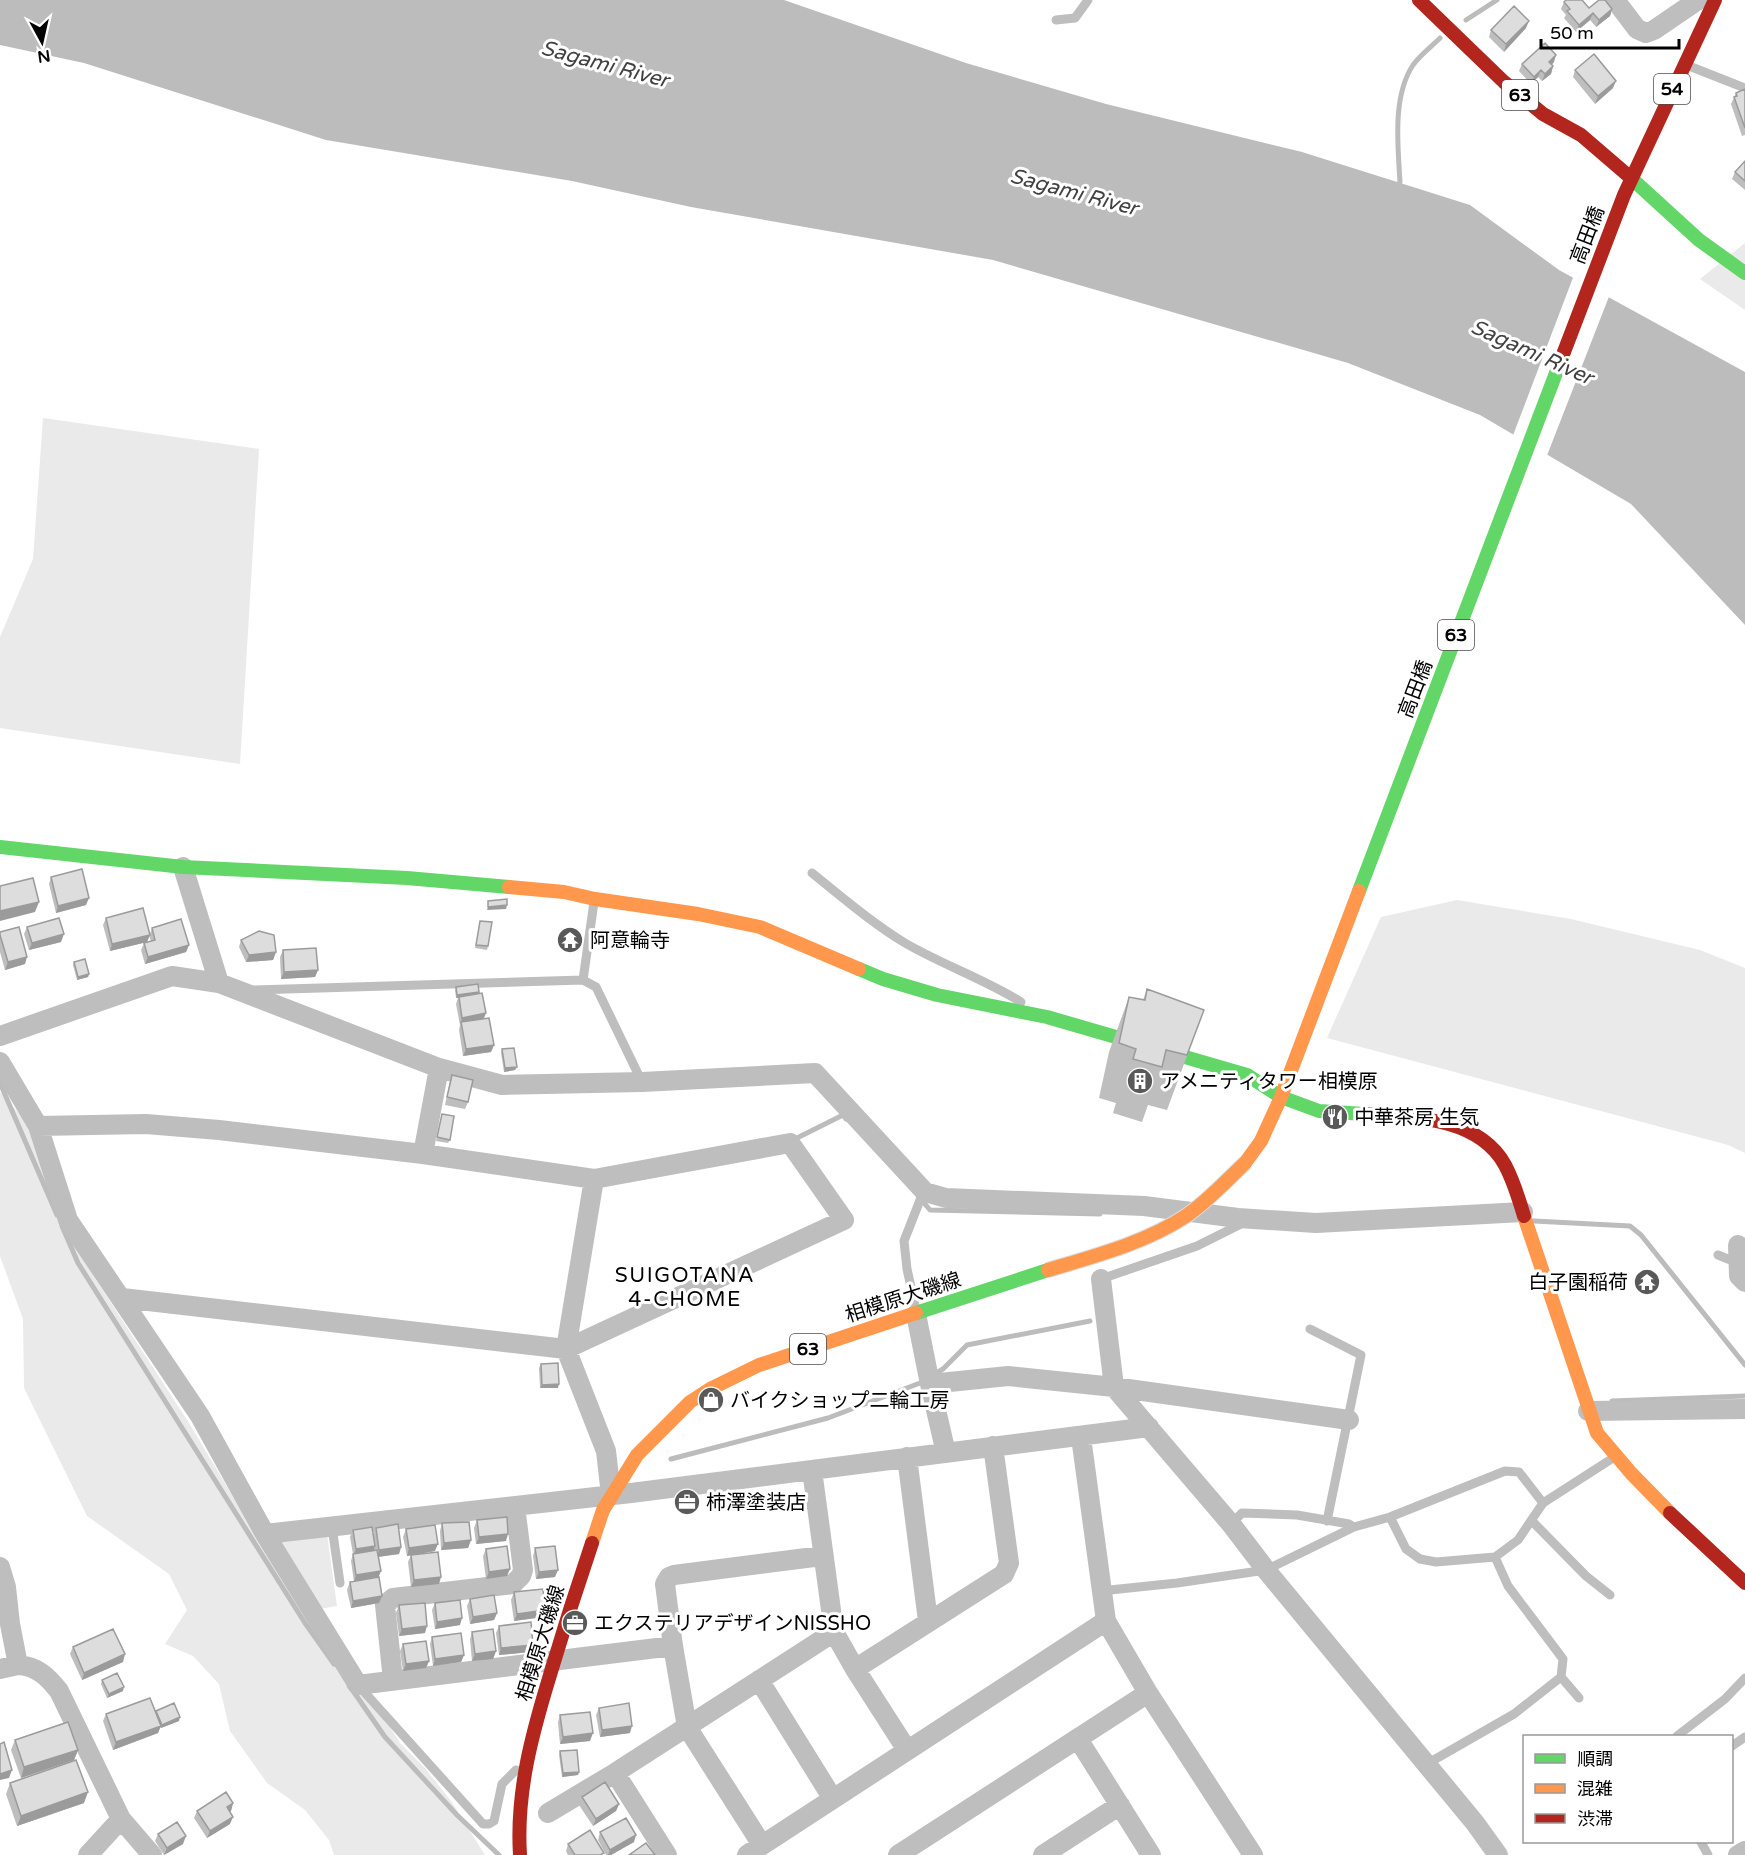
<svg xmlns="http://www.w3.org/2000/svg" width="1745" height="1855" font-family="'Varela Round','Noto Sans JP',sans-serif">
<rect width="100%" height="100%" fill="#fff"/>
<path fill="#eaeaea" d="M1745,243v67l-45,-31z
M43,418l216,31 -19,315 -240,-36v-91l33,-78z
M1457,900l114,19 129,31 45,18v185l-17,-8 -401,-107 54,-121z
M0,1092l32,36 48,127 109,168 55,92 108,152 48,76 24,24 27,34 34,54h-151l-5,-15 -24,-30 -38,-27 -37,-52 -11,-47 -26,-28 -28,-12 22,-34 -18,-36 -82,-58 -63,-128 -1,-69 -23,-63z
M327,1534l10,72 -18,3 -40,-69z"/>
<path fill="#bcbcbc" d="M0,0h784l182,63 140,41 196,48 168,53 89,65 186,102v253l-114,-121 -151,-89 -132,-52 -355,-103 -302,-53 -119,-26 -246,-41 -242,-77 -84,-18z"/>
<path fill="#fff" d="M1574,275l36,19 -64,164 -34,-20z"/>
<g fill="none" stroke-linecap="round" stroke-linejoin="round">
<path stroke="#bcbcbc" stroke-width="5" d="M1466,20l31,-20
M1396,186l4,-4c-2,-36 -8,-85 13,-117 7,-10 18,-18 27,-27
M0,1083l57,132
M797,1138l46,-23 3,4
M920,1198l10,12 170,4
M1534,1221l96,5 11,9 104,130
M62,1226l16,37 227,360 29,41
M1612,1401l133,-5
M671,1459l157,-41 92,-35 23,-14 24,-24 123,-24
M351,1688l34,49 72,78 42,40"/>
<path stroke="#bebebe" stroke-width="9" d="M1056,20l19,-2 13,-18
M1689,66l56,22
M812,873c30,24 60,50 93,70 38,22 79,36 116,59
M583,980l11,-78
M253,990l330,-10 13,7 46,95
M1718,1255l20,8
M1101,1279l96,-33 46,-23
M916,1310l-9,-41 -3,-28 18,-46 3,-3
M1310,1329l51,26 -34,166
M1390,1517l16,32 14,10 16,3 59,-5 23,-17 25,-37 70,-45
M1532,1521l54,55 24,19
M1231,1524l11,-11 55,2 52,9 5,3
M332,1527l8,56
M1100,1591l77,-8 89,-13 88,-43 36,-10 115,-46 14,1 24,31
M1561,1677l18,21
M358,1685l125,139h6l5,-3 8,-37 14,-14
M1677,1736l48,-37 20,-21
M1732,1746l13,-9
M1425,1765l89,-51 47,-37 2,-18 -55,-73 -13,-29
M1701,1842l7,13"/>
<path stroke="#bebebe" stroke-width="20" d="M1615,0l22,29 9,4 8,-3 44,-30
M183,867l36,116 220,85 -16,86
M0,1036l172,-60 47,7
M0,1062l38,64 30,94 132,196 65,118
M439,1068l63,17 140,-3 173,-9 110,119 21,6 198,8 94,12 78,5 207,-11
M38,1126l108,-2 73,6 204,24 171,25 -28,170 40,102 5,44
M1738,1245l1,31 6,6
M1101,1279l13,108 117,137 35,46 209,253 23,32
M122,1298l444,51 278,-129 -54,-77 -196,36
M916,1314l14,70 16,69
M930,1384l78,-8 106,11 235,33
M1588,1411l157,-2
M1081,1437l25,184 42,72 105,162
M907,1457l21,164
M812,1470l22,162 21,37 52,81
M0,1567l6,20 4,37 8,41c19,1 30,12 41,26l62,128 31,36
M0,1669l18,-4
M855,1669l149,-95 5,-11 -16,-117
M393,1680l-8,-75 8,-7 120,-14 8,-8 2,-6 -8,-64
M759,1680l74,119
M356,1683l2,2 315,-39
M358,1685l-93,-151 366,-41 518,-66
M1078,1739l73,116
M615,1773l52,82
M548,1813l67,-40 219,-141
M762,1845l-75,-118 -14,-81 -8,-62 4,-7 5,-2 148,-19
M88,1855l33,-36
M747,1855l359,-234
M898,1855l250,-162
M1043,1855l77,-50
M1738,1855l7,-4"/>
<path stroke="#63d668" stroke-width="14" d="M1631,178l68,62 46,33
M0,847l183,20 224,11 102,9
M1359,891l205,-539
M859,969l24,10 54,16 110,22 200,58 34,22 38,14 45,3
M916,1313l132,-43"/>
<path stroke="#ff974d" stroke-width="14" d="M509,887l55,5 31,7 103,15 62,13 99,42
M1245,1163l16,-22 20,-44 78,-206
M1524,1216l73,217 34,40 39,40
M592,1543l11,-33 34,-55 53,-53 20,-13 49,-24 157,-52"/>
<path stroke="#b3261e" stroke-width="14" d="M1419,0l85,82 39,32 38,21 50,43
M1564,352l60,-157 91,-195
M1364,1114c47,3 114,2 141,51 8,15 14,34 19,51
M1670,1513l75,70
M520,1855c-4,-63 12,-121 30,-180 13,-44 27,-88 42,-132"/>
<g stroke="#dbdbdb" stroke-width="16" stroke-linecap="butt">
<path id="slow-bridge" d="M1048,1270c47,-14 97,-27 138,-54 22,-15 40,-35 59,-53"/>
</g>
<use href="#slow-bridge" stroke="#ff974d" stroke-width="14"/>
</g>
<path fill="#bebebe" d="M1564,2l25,6 23,1 -2,7 -14,11 -6,-7 -14,12 -12,-14 2,-3 -5,-6z
M1526,28l-22,24 -15,-15 2,-7z
M1554,62l-2,3 1,1 -2,8 -9,7 -4,-4 -7,7 -12,-13 3,-7z
M1575,70l38,18 -18,16 -22,-27z
M1745,89v46l-3,1 -11,-32 5,-11z
M1745,161v29l-13,-11 3,-7z
M51,877l35,28 -30,8 -7,-29z
M106,918l44,16 2,-6 37,17 -3,7 -41,12 -4,-14 3,-7 7,-2 -2,-5 -2,6 -37,9 -7,-26z
M480,921l8,25 -1,4 -12,-2z
M27,927l34,15 -32,8 -5,-16z
M0,932l25,32 -20,6 -5,-18z
M241,940l35,12 -3,8 -27,2 -7,-15z
M283,950l35,20 -3,7 -34,2 -1,-22z
M74,962l15,12 -1,3 -11,3 -4,-15z
M456,987l22,6 6,25 10,27 -3,7 -28,4 -4,-26 1,-5 -4,-21 2,-6h-2l-1,-8z
M1147,989l57,21 -37,100 -19,-5 -6,17 -29,-9 3,-10 -17,-5 10,-46 20,-55 14,3z
M502,1049l13,21 -11,2 -3,-19z
M452,1075l16,27 -3,7 -20,-4 5,-23z
M442,1114l8,26 -2,3 -12,-2z
M541,1364l17,24h-18l-1,-20z
M477,1520l29,21 -30,3 -2,-16z
M442,1523l29,17 -3,8 -27,2 -1,-19z
M376,1528l25,19 -2,7 -21,3 3,14 -3,7 1,25 -28,5 -4,-18 3,-8h4l-3,-21 2,-7 -3,-17 3,-7 20,4z
M406,1529l29,22 -28,5 -4,-19z
M535,1548l20,29 -19,2 -3,-23z
M486,1549l21,27 -21,3 -3,-23z
M411,1555l28,29 -28,3 -3,-25z
M514,1592l31,18 -2,7 -29,4 -3,-21z
M470,1599l27,14 -3,7 -24,4 -3,-18z
M435,1603l25,22 -25,4 -3,-19z
M399,1605l26,28 -26,3 -3,-23z
M499,1626l31,26 -31,3 -3,-22z
M472,1632l24,19 -3,8 -21,2 -2,-22z
M432,1637l32,18 -3,7 -28,4 -3,-22z
M403,1644l26,17 -3,7 -23,3 -3,-20z
M73,1647l50,15 -41,18 -12,-26z
M102,1680l21,11 -16,7 -6,-14z
M599,1708l31,25 -30,4 -4,-22z
M156,1711l23,10 -18,7 -1,-1 -2,6 -45,17 -10,-29 3,-7 50,-1z
M560,1715l30,26 -30,3 -2,-22z
M15,1740l63,10 -4,10 -53,18 -10,-28z
M560,1751l19,21 -1,3 -16,2 -3,-22z
M10,1783l74,20 -67,23 -11,-32z
M582,1797l37,7 -3,7 -23,15 -14,-21z
M233,1803l-2,8 -2,1 1,12 -23,14 -13,-20 3,-7z
M600,1832l34,10 -23,13h-5l-8,-15z
M158,1834l25,10 -19,11 -9,-14z
M568,1844l35,11h-35l-2,-4z"/>
<path fill="#9b9b9b" d="M1612,9l-2,7 -14,11 3,-7z
M1593,13l-3,7 -14,12 3,-7z
M1529,21l-3,7 -22,24 2,-8z
M1556,55l-2,7 -7,7 2,-7z
M1553,66l-2,8 -9,7 3,-7z
M1541,70l-3,7 -7,7 3,-7z
M1616,81l-3,7 -18,16 3,-8z
M89,898l-3,7 -30,8 2,-7z
M39,902l-4,10 -35,9v-10z
M507,905l-1,4 -19,1 1,-3z
M64,934l-3,8 -32,8 3,-7z
M150,935l-3,7 -37,9 2,-7z
M189,945l-3,7 -41,12 3,-7z
M276,952l-3,8 -27,2 3,-7z
M27,957l-2,7 -20,6 3,-8z
M318,970l-3,7 -34,2 3,-7z
M89,974l-1,3 -11,3 1,-3z
M479,992l-2,3 -21,3 1,-3z
M486,1013l-3,8 -22,1 -1,3 2,-7z
M494,1045l-3,7 -28,4 3,-7z
M517,1067l-2,3 -11,2 1,-4z
M559,1384l-1,4h-18l2,-3z
M508,1534l-2,7 -30,3 3,-7z
M471,1540l-3,8 -27,2 3,-7z
M438,1544l-3,7 -28,5 2,-8z
M375,1546l-2,7 -20,3 3,-7z
M401,1547l-2,7 -22,3 2,-7z
M510,1569l-3,7 -21,3 3,-7z
M558,1570l-3,7 -19,2 3,-7z
M381,1571l-3,7 -24,4 2,-7z
M441,1577l-2,7 -28,3 3,-7z
M382,1596l-3,7 -28,5 2,-7z
M545,1610l-2,7 -29,4 3,-7z
M497,1613l-3,7 -24,4 3,-7z
M462,1618l-2,7 -25,4 2,-7z
M427,1626l-2,7 -26,3 3,-7z
M533,1645l-3,7 -31,3 2,-7z
M496,1651l-3,8 -21,2 3,-7z
M125,1654l-2,8 -41,18 2,-7z
M464,1655l-3,7 -28,4 2,-7z
M429,1661l-3,7 -23,3 3,-7z
M124,1687l-1,4 -16,7 2,-4z
M180,1717l-1,4 -18,7 1,-3z
M161,1726l-3,7 -45,17 3,-8z
M632,1726l-2,7 -30,4 2,-7z
M593,1733l-3,8 -30,3 3,-7z
M78,1750l-4,10 -53,18 3,-11z
M12,1770l-3,8 -9,2v-6z
M579,1772l-1,3 -16,2 1,-4z
M88,1792l-4,11 -67,23 4,-10z
M233,1803l-2,8 -7,4 3,-8z
M619,1804l-3,7 -23,15 3,-7z
M233,1817l-3,7 -23,14 3,-7z
M636,1835l-2,7 -23,13h-3l2,-5z
M186,1836l-3,8 -19,11 3,-7z"/>
<path fill="#ddd" stroke="#9b9b9b" stroke-width="1.5" d="M1566,0h16l7,8 10,-8h6l7,9 -13,11 -6,-7 -14,12 -12,-14 3,-2 -6,-7z
M1514,6l15,15 -23,23 -15,-14z
M1545,43l11,12 -7,7 4,4 -8,8 -4,-4 -7,7 -12,-13z
M1594,54l22,27 -18,15 -23,-26z
M1745,89v39l-11,-31 3,-1 -1,-3z
M1745,161v20l-10,-9z
M82,869l7,29 -31,8 -7,-29z
M33,878l6,24 -39,9v-25z
M507,899v6l-19,2v-6z
M143,908l7,27 -38,9 -6,-26z
M59,918l5,16 -32,9 -5,-16z
M181,919l8,26 -41,12 -4,-14 11,-3 -3,-12z
M480,921l12,1 -4,24 -12,-1z
M19,927l8,30 -19,5 -8,-27v-3z
M259,931l15,4 2,17 -27,3 -8,-15z
M316,948l2,22 -34,2 -1,-22z
M85,959l4,15 -11,3 -4,-15z
M478,984l1,8 -22,3 -1,-8z
M1147,989l57,21 -17,45 -21,-5 -4,17 -29,-8 3,-10 -17,-6 10,-46 16,3z
M482,993l4,20 -24,5 -3,-21z
M489,1018l5,27 -28,4 -5,-27z
M514,1048l3,19 -12,1 -3,-19z
M452,1075l21,5 -5,22 -21,-5z
M442,1114l12,2 -4,24 -13,-3z
M558,1363l1,21 -17,1 -1,-21z
M507,1517l1,17 -29,3 -2,-17z
M469,1522l2,18 -27,3 -2,-20z
M398,1524l3,23 -22,3 -3,-22z
M435,1525l3,19 -29,4 -3,-19z
M372,1527l3,19 -19,3 -3,-19z
M507,1546l3,23 -21,3 -3,-23z
M555,1546l3,24 -19,2 -4,-24z
M377,1550l4,21 -25,4 -3,-21z
M438,1552l3,25 -27,3 -3,-25z
M379,1577l3,19 -29,5 -3,-19z
M543,1589l2,21 -28,4 -3,-22z
M494,1595l3,18 -24,4 -3,-18z
M460,1600l2,18 -25,4 -2,-19z
M425,1603l2,23 -25,3 -3,-24z
M531,1622l2,23 -32,3 -2,-22z
M113,1629l12,25 -41,19 -11,-26z
M493,1629l3,22 -21,3 -3,-22z
M461,1633l3,22 -29,4 -3,-22z
M426,1641l3,20 -23,3 -3,-20z
M117,1673l7,14 -15,7 -7,-14z
M150,1698l11,28 -45,16 -10,-28z
M174,1703l6,14 -18,8 -6,-14z
M629,1703l3,23 -30,4 -3,-22z
M590,1712l3,21 -30,4 -3,-22z
M68,1722l10,28 -54,17 -9,-27z
M4,1742l8,28 -12,4v-30z
M577,1750l2,22 -16,1 -3,-22z
M76,1760l12,32 -67,24 -11,-33z
M605,1782l14,22 -23,15 -14,-22z
M226,1792l7,11 -6,4 6,10 -23,14 -13,-20z
M626,1818l10,17 -26,15 -10,-18z
M177,1822l9,14 -19,12 -9,-14z
M590,1830l14,23 -4,2h-25l-7,-11z
M646,1843l9,12h-26z"/>
<defs>
<g id="temple-disc" transform="scale(1.35)"><circle r="9.5" fill="#595959" stroke="#fff"/><path d="M0-6L5-2H3V0L6.5 2.5H4V6H1.5V3h-3V6H-4V2.5H-6.5L-3 0V-2H-5Z" fill="#fff"/></g>
<g id="building-disc" transform="scale(1.35)"><circle r="9.5" fill="#595959" stroke="#fff"/><path d="M-4-6H4V6H1V3H-1V6H-4ZM-2.5-4.3h1.7v1.8h-1.7ZM.8-4.3h1.7v1.8H.8ZM-2.5-1h1.7V.8h-1.7ZM.8-1h1.7V.8H.8Z" fill="#fff"/></g>
<g id="restaurant-disc" transform="scale(1.35)"><circle r="9.5" fill="#595959" stroke="#fff"/><path d="M-5-6h1v4h1v-4h1v4h1v-4h1v5L-1.5 .5V6h-2V.5L-5-1ZM5-6V6H3V1.5H1.5Q1.5-4 5-6Z" fill="#fff"/></g>
<g id="shop-disc" transform="scale(1.35)"><circle r="9.5" fill="#595959" stroke="#fff"/><path d="M-5-2.5h2.3a2.7 3.5 0 0 1 5.4 0H5L5.5 6h-11ZM-1.5-2.5h3a1.5 2.3 0 0 0-3 0Z" fill="#fff"/></g>
<g id="office-disc" transform="scale(1.35)"><circle r="9.5" fill="#595959" stroke="#fff"/><path d="M-6-3h4V-5.5h4V-3h4V5H-6ZM-1-4.5V-3h2v-1.5ZM-6 0V1H6V0Z" fill="#fff"/></g>
</defs>
<g fill-rule="evenodd">
<use href="#temple-disc" x="570" y="940"/>
<use href="#building-disc" x="1140" y="1081"/>
<use href="#restaurant-disc" x="1335" y="1117"/>
<use href="#temple-disc" x="1647" y="1282"/>
<use href="#shop-disc" x="711" y="1400"/>
<use href="#office-disc" x="687" y="1502"/>
<use href="#office-disc" x="575" y="1623"/>
</g>
<g text-anchor="middle" stroke-width="6" stroke-linejoin="round" paint-order="stroke">
<g fill="#fff" stroke="#4c4c4c" stroke-width="1.5">
<rect x="1654" y="74" width="36" height="30" rx="4.5"/>
<rect x="1502" y="80" width="36" height="30" rx="4.5"/>
<rect x="1438" y="620" width="36" height="30" rx="4.5"/>
<rect x="790" y="1334" width="36" height="30" rx="4.5"/>
</g>
<g font-size="18" font-weight="bold" fill="#000">
<text x="1672" y="95">54</text>
<text x="1520" y="101">63</text>
<text x="1456" y="641">63</text>
<text x="808" y="1355">63</text>
</g>
<g font-size="20" fill="#000" stroke="#fff">
<text transform="translate(1587 235) rotate(-69)" y="7">高田橋</text>
<text transform="translate(1415 689) rotate(-69)" y="7">高田橋</text>
<text transform="translate(903 1297) rotate(-18)" y="7">相模原大磯線</text>
<text transform="translate(540 1643) rotate(-73)" y="7">相模原大磯線</text>
</g>
<g font-size="20" fill="#000" stroke="#fff" text-anchor="start">
<text x="590" y="947">阿意輪寺</text>
<text x="1160" y="1088">アメニティタワー相模原</text>
<text x="1354" y="1124">中華茶房 生気</text>
<text x="1628" y="1289" text-anchor="end">白子園稲荷</text>
<text x="730" y="1407">バイクショップ二輪工房</text>
<text x="706" y="1509">柿澤塗装店</text>
<text x="594" y="1630">エクステリアデザインNISSHO</text>
</g>
<g font-size="21" font-style="italic" fill="#414141" stroke="#fff">
<text transform="translate(605 64) rotate(15)" y="7">Sagami River</text>
<text transform="translate(1074 192) rotate(15)" y="7">Sagami River</text>
<text transform="translate(1532 352) rotate(24)" y="7">Sagami River</text>
</g>
<g font-size="21" letter-spacing="1.5" fill="#000" stroke="#fff">
<text x="685" y="1282">SUIGOTANA<tspan x="685" dy="24">4-CHOME</tspan></text>
</g>
</g>
<rect x="1523" y="1735" width="210" height="108" fill="#ffffff" stroke="#999999" stroke-width="1.5"/>
<rect x="1535" y="1754" width="30" height="9" fill="#63d668" stroke="#999999" stroke-width="1.5"/>
<text x="1577" y="1765" font-size="18" fill="#000000">順調</text>
<rect x="1535" y="1784" width="30" height="9" fill="#ff974d" stroke="#999999" stroke-width="1.5"/>
<text x="1577" y="1795" font-size="18" fill="#000000">混雑</text>
<rect x="1535" y="1814" width="30" height="9" fill="#b3261e" stroke="#999999" stroke-width="1.5"/>
<text x="1577" y="1825" font-size="18" fill="#000000">渋滞</text>
<g transform="translate(42 42) rotate(172)" stroke="#ffffff" stroke-width="4.5" paint-order="stroke">
<path d="M0-4.5L10 22L0 15L-10 22Z" fill="#000000"/>
<text y="-9" font-size="16" font-weight="bold" text-anchor="middle" fill="#000000">N</text>
</g>
<path d="M1541 39v9h138v-9" fill="none" stroke="#000000" stroke-width="3"/>
<text x="1550" y="39" font-size="18" fill="#000000" stroke="#ffffff" stroke-width="4.5" paint-order="stroke">50 m</text>
</svg>
